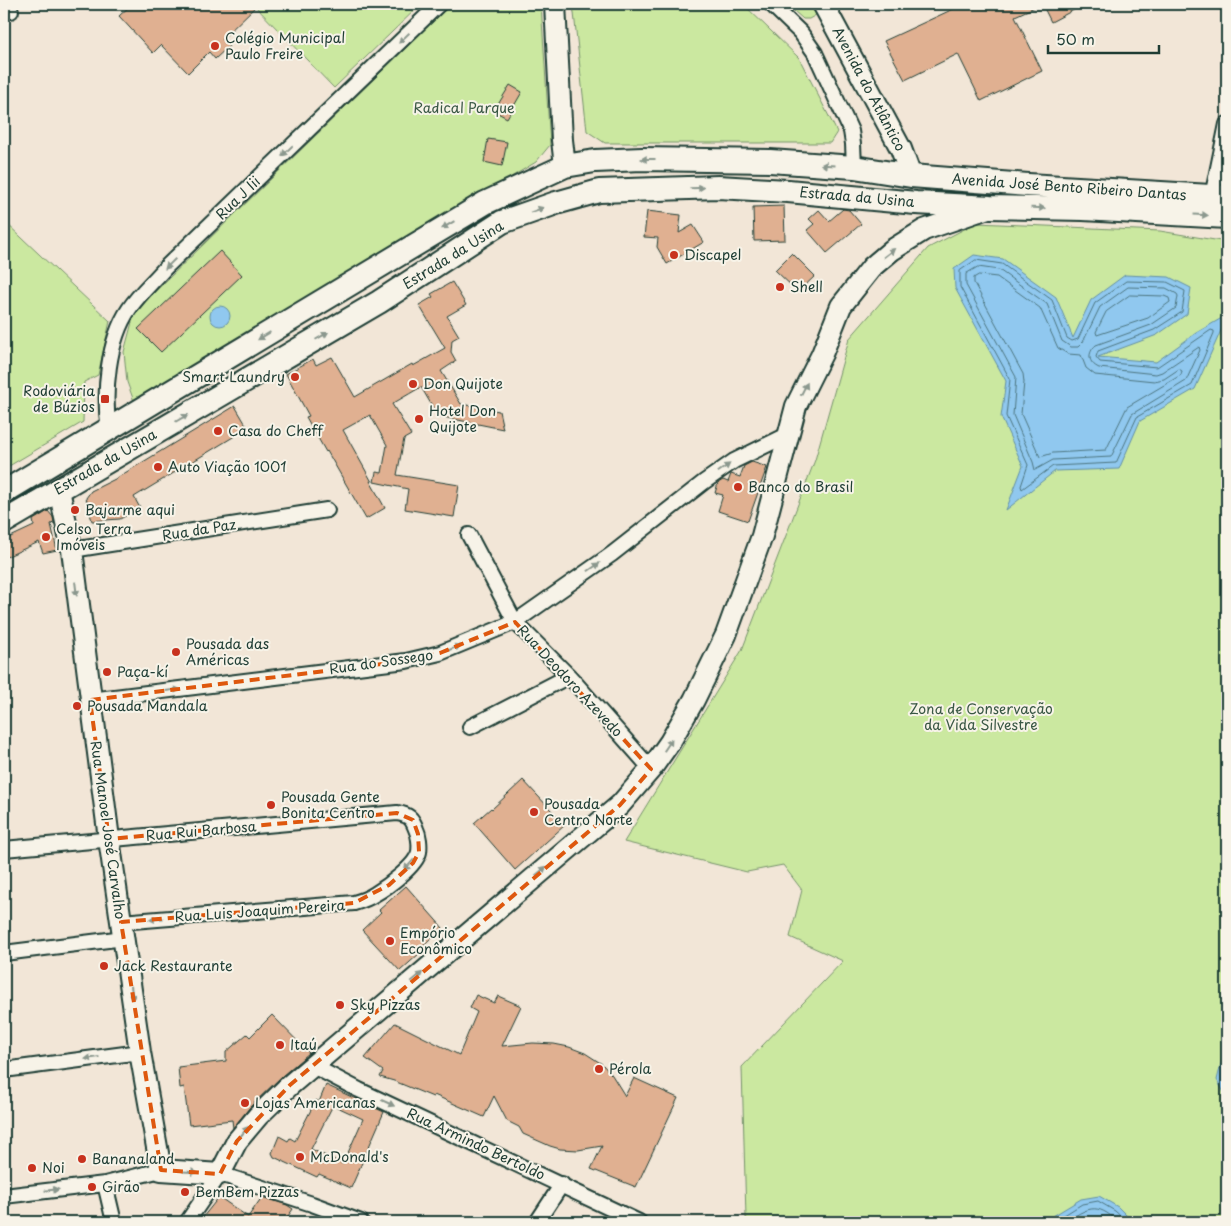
<svg xmlns="http://www.w3.org/2000/svg" width="1231" height="1226" font-family="'Playpen Sans',sans-serif">
<rect width="100%" height="100%" fill="#f2e6d7"/>
<filter id="ink" filterUnits="userSpaceOnUse"><feTurbulence type="fractalNoise" baseFrequency=".02" numOctaves="2"/><feDisplacementMap in="SourceGraphic" scale="10" xChannelSelector="R" yChannelSelector="G"/><feConvolveMatrix kernelMatrix="1 2 1 2 8 2 1 2 1" color-interpolation-filters="sRGB"/></filter>
<g filter="url(#ink)">
<path fill="#cbe8a0" stroke="#75926a" d="M253,4h168l-87,84z
M451,4h90l9,141 -14,17 -401,242 -8,-22 -3,-30 11,-41z
M573,4h170l56,54 38,74 -7,11h-225l-18,-12z
M786,4h27l3,11 -7,4h-6z
M4,221l106,100 -12,54 -14,7 -1,40 -79,47z
M976,223l184,8 67,11v980h-474l-7,-4 -4,-151 101,-106 -53,-24 12,-47 -19,-25 -36,7 -123,-30 118,-192 73,-190 34,-121 79,-91z"/>
<path fill="#90c8ef" stroke="#6390a4" d="M974,255l29,4 53,38 17,41 18,-38 34,-25 44,2 22,11 -4,26 -30,21 -59,22 58,5 40,-29 31,-18v2l-32,72 -55,32 -21,48 -64,2 -49,39 17,-44 -22,-49 5,-36 -51,-93 -1,-19z
M210 316a10 10 0 1 1 20 0a10 10 0 1 1-20 0Z
M1227,1043v55l-10,-18 9,-36z
M1099,1196l19,11 15,15h-90l38,-23z"/>
<g fill="none" stroke-linecap="round" stroke-linejoin="round">
<path stroke="#4c757f" stroke-width="1" d="M976,260l26,4 50,36 15,38 5,3 6,-2 17,-36 31,-22 41,1 18,9 -3,21 -28,18 -56,21 -2,6 4,5 57,5 54,-37 3,1v2l-22,52 -55,32 -21,46 -63,3 -31,23 -1,-3 7,-21 -22,-49 4,-37 -50,-92v-16z
M978,267l21,3 48,34 15,37 9,6h7l5,-5 17,-35 28,-20 38,1 11,6 1,2 -2,12 -25,17 -55,20c-9,8 -8,18 3,23l57,6 6,-2 37,-25 1,3 -14,31 -54,33 -21,43 -58,3 -18,10 -2,-8 -20,-47 3,-38 -50,-92v-11z
M979,275l18,2 43,31 18,40 10,6 13,1 5,13 9,7 59,6 10,-2 15,-10 3,2 -1,4 -54,32 -21,43 -53,3 -13,4 -19,-43 3,-32 -1,-8 -49,-91v-5z
M1130,295l34,1 5,2 1,4 -22,16 -51,17 -1,-3 10,-20z
M1053,1222l29,-18 16,-3 17,10 12,11
M1065,1222c23,-14 31,-21 53,0"/>
</g>
<path fill="#e0b091" stroke="#1f3d34" fill-rule="evenodd" d="M132,4h126l-36,35 7,7 -14,13 -6,-7 -21,21 -27,-28 -8,8 -34,-37z
M964,4h77l-26,12 27,55 -61,30 -23,-47 -53,26 -21,-39z
M1042,4h43l-34,18z
M510,85l12,7 -15,26 -13,-7z
M488,139l19,3 -5,24 -18,-4z
M784,206l1,34 -31,1 -1,-34z
M843,209l6,1 12,14 -34,29 -20,-23 7,-6 -5,-5 10,-9 10,11z
M647,211l34,4 -2,18 14,-8 11,17 -37,22 -10,-17 1,-9 -14,-1z
M220,251l22,24 -81,77 -23,-23z
M792,253l23,23 -17,16 -23,-22z
M452,282l14,23 -19,11 12,20 -7,4 -1,12 5,9 -15,10 20,33 38,7 4,18 -65,-13 -17,-29 -29,17 19,31 -7,4 -7,36 62,10 -5,32 -49,-8 3,-20 -34,-7 2,-10 6,1 5,-28 -17,-30 -27,15 29,52 -2,-1 15,27 -19,11 -39,-68 -1,1 -20,-35 3,-1 -23,-42 27,-15 3,6 16,-8 23,40 57,-33 1,2 32,-18 -26,-43 14,-8 -2,-3z
M235,406l13,22 -114,69 6,11 -20,11 -28,2 -6,-23 5,-7 24,-12z
M752,462l15,5 -19,54 -30,-10 5,-16 -8,-2 3,-10 5,-3 5,2 3,-8 9,3 4,-11z
M48,511l5,6 1,6 -3,1 6,26 -14,3 -4,-11 -35,16v-18l30,-14 -1,-6z
M523,780l42,45 -50,45 -41,-47 17,-15 1,1z
M406,886l37,42 -26,24 2,2 -19,17 -38,-41 19,-18 -2,-2z
M476,995l18,8 4,-7 23,10 -19,40 31,-3 21,1 15,3 16,6 17,11 10,11 13,21 9,-18 44,20 -42,89 -45,-18 11,-23 -24,4 -18,-1 -10,-3 -27,-12 -4,-7 -12,-6 -13,-25 -10,21 -50,-22 -1,2 -39,-16 -14,-4 3,-6 -18,-13 30,-35 64,32 18,-43 -7,-4z
M272,1015l37,38 -27,23 -32,31 -17,21 -1,-8 -43,5 -5,-38 -4,1 -2,-21 48,-6v-9l21,-18 3,3z
M326,1085l58,27 -33,76 -32,-14 -2,3 -43,-20 -2,-4 7,-17 9,5 2,-3 5,3 21,-41 3,2zM333,1105l30,14 -20,45 -32,-15z
M219,1197l29,20 14,-20 25,8 6,4 -9,13h-85z"/>
<g fill="none" stroke-linecap="round" stroke-linejoin="round">
<g stroke="#1f3d34" stroke-width="18">
<path id="street" d="M4,4l7,7
M771,4l30,29 14,20 36,78 2,13 1,23
M1212,197l15,-73
M109,429c-6,-36 -1,-89 20,-120 10,-15 24,-27 36,-41l274,-264
M469,535l46,87 54,54 82,93
M72,550l255,-40
M90,700l316,-39 34,-8 75,-31 97,-68 92,-72 30,-21 53,-26
M470,727l99,-51
M4,849l393,-36c12,2 15,5 19,16 3,6 4,16 3,23 -3,14 -32,35 -44,42 -6,4 -14,7 -21,9l-233,19
M4,953l120,-15
M313,1066l46,24 280,132
M4,1070l136,-18
M105,1184l9,38
M4,1196l101,-12 56,-14
M187,1222l33,-48 92,30 49,18
M537,1222l25,-38"/>
</g>
<g stroke="#1f3d34" stroke-width="24">
<path id="secondary" d="M555,4l7,136 3,26
M823,4l78,145 10,27
M59,490l13,60 37,289 31,213 21,118 59,4 17,-33 21,-25 32,-31 330,-280 31,-36 19,-27 24,-42 32,-65 36,-99 34,-130 26,-52 19,-48 31,-39 20,-17 32,-20 64,-22"/>
</g>
<g stroke="#1f3d34" stroke-width="26">
<path id="primary" d="M4,492l481,-289 80,-37 30,-5 47,-2 128,2 84,6 57,9 117,9 199,12
M4,522l375,-220 123,-80 54,-19 43,-12 119,-4 70,4 128,12 74,4 93,2 144,8"/>
</g>
<use href="#street" stroke="#f7f3e8" stroke-width="14"/>
<use href="#secondary" stroke="#f7f3e8" stroke-width="20"/>
<use href="#primary" stroke="#f7f3e8" stroke-width="22"/>
</g>
<defs><path id="oneway-solid" d="M-6-.8H1V-3.2L6.5 0L1 3.2V.8H-6Z" transform="scale(1.25)"/></defs>
<g fill="#8b988e">
<use href="#oneway-solid" transform="translate(404 38) rotate(136)"/>
<use href="#oneway-solid" transform="translate(287 151) rotate(136)"/>
<use href="#oneway-solid" transform="translate(648 159) rotate(-180)"/>
<use href="#oneway-solid" transform="translate(828 165) rotate(-176)"/>
<use href="#oneway-solid" transform="translate(697 188) rotate(-2)"/>
<use href="#oneway-solid" transform="translate(1038 208) rotate(1)"/>
<use href="#oneway-solid" transform="translate(537 210) rotate(-20)"/>
<use href="#oneway-solid" transform="translate(1201 215) rotate(3)"/>
<use href="#oneway-solid" transform="translate(448 225) rotate(149)"/>
<use href="#oneway-solid" transform="translate(889 253) rotate(-38)"/>
<use href="#oneway-solid" transform="translate(170 264) rotate(135)"/>
<use href="#oneway-solid" transform="translate(264 336) rotate(149)"/>
<use href="#oneway-solid" transform="translate(322 336) rotate(-30)"/>
<use href="#oneway-solid" transform="translate(804 389) rotate(-63)"/>
<use href="#oneway-solid" transform="translate(182 418) rotate(-30)"/>
<use href="#oneway-solid" transform="translate(724 468) rotate(-35)"/>
<use href="#oneway-solid" transform="translate(594 567) rotate(-35)"/>
<use href="#oneway-solid" transform="translate(76 589) rotate(83)"/>
<use href="#oneway-solid" transform="translate(454 648) rotate(-23)"/>
<use href="#oneway-solid" transform="translate(173 690) rotate(-7)"/>
<use href="#oneway-solid" transform="translate(668 745) rotate(-56)"/>
<use href="#oneway-solid" transform="translate(409 865) rotate(132)"/>
<use href="#oneway-solid" transform="translate(541 871) rotate(-40)"/>
<use href="#oneway-solid" transform="translate(156 919) rotate(176)"/>
<use href="#oneway-solid" transform="translate(417 977) rotate(-40)"/>
<use href="#oneway-solid" transform="translate(132 993) rotate(82)"/>
<use href="#oneway-solid" transform="translate(92 1058) rotate(172)"/>
<use href="#oneway-solid" transform="translate(388 1103) rotate(25)"/>
<use href="#oneway-solid" transform="translate(244 1132) rotate(-50)"/>
<use href="#oneway-solid" transform="translate(190 1172) rotate(4)"/>
<use href="#oneway-solid" transform="translate(52 1190) rotate(-6)"/>
</g>
</g>
<path fill="none" stroke="#de580e" stroke-width="4" stroke-dasharray="10 6" stroke-linejoin="round" d="M515,622l136,147 -31,36 -330,280 -53,56 -17,33 -59,-4 -40,-248 233,-19 35,-18 24,-22 6,-11 -1,-18 -5,-14 -16,-7 -288,26 -19,-139 316,-39 34,-8z"/>
<g fill="#c8321e" stroke="#f7f3e8" stroke-width="2">
<circle cx="215" cy="46" r="5"/>
<circle cx="674" cy="255" r="5"/>
<circle cx="780" cy="287" r="5"/>
<circle cx="295" cy="377" r="5"/>
<circle cx="413" cy="384" r="5"/>
<rect x="100" y="394" width="10" height="10" rx="2.5"/>
<circle cx="419" cy="419" r="5"/>
<circle cx="218" cy="431" r="5"/>
<circle cx="158" cy="467" r="5"/>
<circle cx="738" cy="487" r="5"/>
<circle cx="75" cy="510" r="5"/>
<circle cx="46" cy="537" r="5"/>
<circle cx="176" cy="652" r="5"/>
<circle cx="107" cy="672" r="5"/>
<circle cx="77" cy="706" r="5"/>
<circle cx="271" cy="805" r="5"/>
<circle cx="534" cy="812" r="5"/>
<circle cx="390" cy="941" r="5"/>
<circle cx="104" cy="966" r="5"/>
<circle cx="340" cy="1005" r="5"/>
<circle cx="280" cy="1045" r="5"/>
<circle cx="599" cy="1069" r="5"/>
<circle cx="245" cy="1103" r="5"/>
<circle cx="300" cy="1157" r="5"/>
<circle cx="82" cy="1159" r="5"/>
<circle cx="32" cy="1168" r="5"/>
<circle cx="92" cy="1187" r="5"/>
<circle cx="185" cy="1192" r="5"/>
</g>
<g text-anchor="middle" stroke-width="4" stroke-linejoin="round" paint-order="stroke">
<g font-size="14" fill="#1f3d34" stroke="#f7f3e8" text-anchor="start">
<text x="225" y="43">Colégio Municipal<tspan x="225" dy="16">Paulo Freire</tspan></text>
<text x="684" y="260">Discapel</text>
<text x="790" y="292">Shell</text>
<text x="285" y="382" text-anchor="end">Smart Laundry</text>
<text x="423" y="389">Don Quijote</text>
<text x="95" y="396" text-anchor="end">Rodoviária<tspan x="95" dy="16">de Búzios</tspan></text>
<text x="429" y="416">Hotel Don<tspan x="429" dy="16">Quijote</tspan></text>
<text x="228" y="436">Casa do Cheff</text>
<text x="168" y="472">Auto Viação 1001</text>
<text x="748" y="492">Banco do Brasil</text>
<text x="85" y="515">Bajarme aqui</text>
<text x="56" y="534">Celso Terra<tspan x="56" dy="16">Imóveis</tspan></text>
<text x="186" y="649">Pousada das<tspan x="186" dy="16">Américas</tspan></text>
<text x="117" y="677">Paça-kí</text>
<text x="87" y="711">Pousada Mandala</text>
<text x="281" y="802">Pousada Gente<tspan x="281" dy="16">Bonita Centro</tspan></text>
<text x="544" y="809">Pousada<tspan x="544" dy="16">Centro Norte</tspan></text>
<text x="400" y="938">Empório<tspan x="400" dy="16">Econômico</tspan></text>
<text x="114" y="971">Jack Restaurante</text>
<text x="350" y="1010">Sky Pizzas</text>
<text x="290" y="1050">Itaú</text>
<text x="609" y="1074">Pérola</text>
<text x="255" y="1108">Lojas Americanas</text>
<text x="310" y="1162">McDonald's</text>
<text x="92" y="1164">Bananaland</text>
<text x="42" y="1173">Noi</text>
<text x="102" y="1192">Girão</text>
<text x="195" y="1197">BemBem Pizzas</text>
</g>
<g font-size="14" fill="#1f3d34" stroke="#f7f3e8">
<text transform="translate(869 89) rotate(62)" y="5">Avenida do Atlântico</text>
<text transform="translate(1069 187) rotate(4)" y="5">Avenida José Bento Ribeiro Dantas</text>
<text transform="translate(857 197) rotate(5)" y="5">Estrada da Usina</text>
<text transform="translate(238 198) rotate(-44)" y="5">Rua J Iii</text>
<text transform="translate(453 255) rotate(-32)" y="5">Estrada da Usina</text>
<text transform="translate(105 462) rotate(-30)" y="5">Estrada da Usina</text>
<text transform="translate(199 530) rotate(-9)" y="5">Rua da Paz</text>
<text transform="translate(381 662) rotate(-8)" y="5">Rua do Sossego</text>
<text transform="translate(570 681) rotate(47)" y="5">Rua Deodoro Azevedo</text>
<text transform="translate(108 830) rotate(82)" y="5">Rua Manoel José Carvalho</text>
<text transform="translate(201 831) rotate(-5)" y="5">Rua Rui Barbosa</text>
<text transform="translate(260 911) rotate(-4)" y="5">Rua Luis Joaquim Pereira</text>
<text transform="translate(476 1144) rotate(25)" y="5">Rua Armindo Bertoldo</text>
</g>
<g font-size="14" fill="#395744" stroke="#f7f3e8">
<text x="464" y="113">Radical Parque</text>
<text x="981" y="714">Zona de Conservação<tspan x="981" dy="16">da Vida Silvestre</tspan></text>
</g>
</g>
<rect width="1231" height="1226" fill="none" stroke="#f7f3e8" stroke-width="20"/>
<rect x="10" y="10" width="1211" height="1206" fill="none" stroke="#1f3d34" stroke-width="2" filter="url(#ink)"/>
<path d="M1048 45v8h111v-8" fill="none" stroke="#1f3d34" stroke-width="2.5"/>
<text x="1056" y="45" font-size="15" fill="#1f3d34" stroke="#f7f3e8" stroke-width="4" paint-order="stroke">50 m</text>
</svg>
